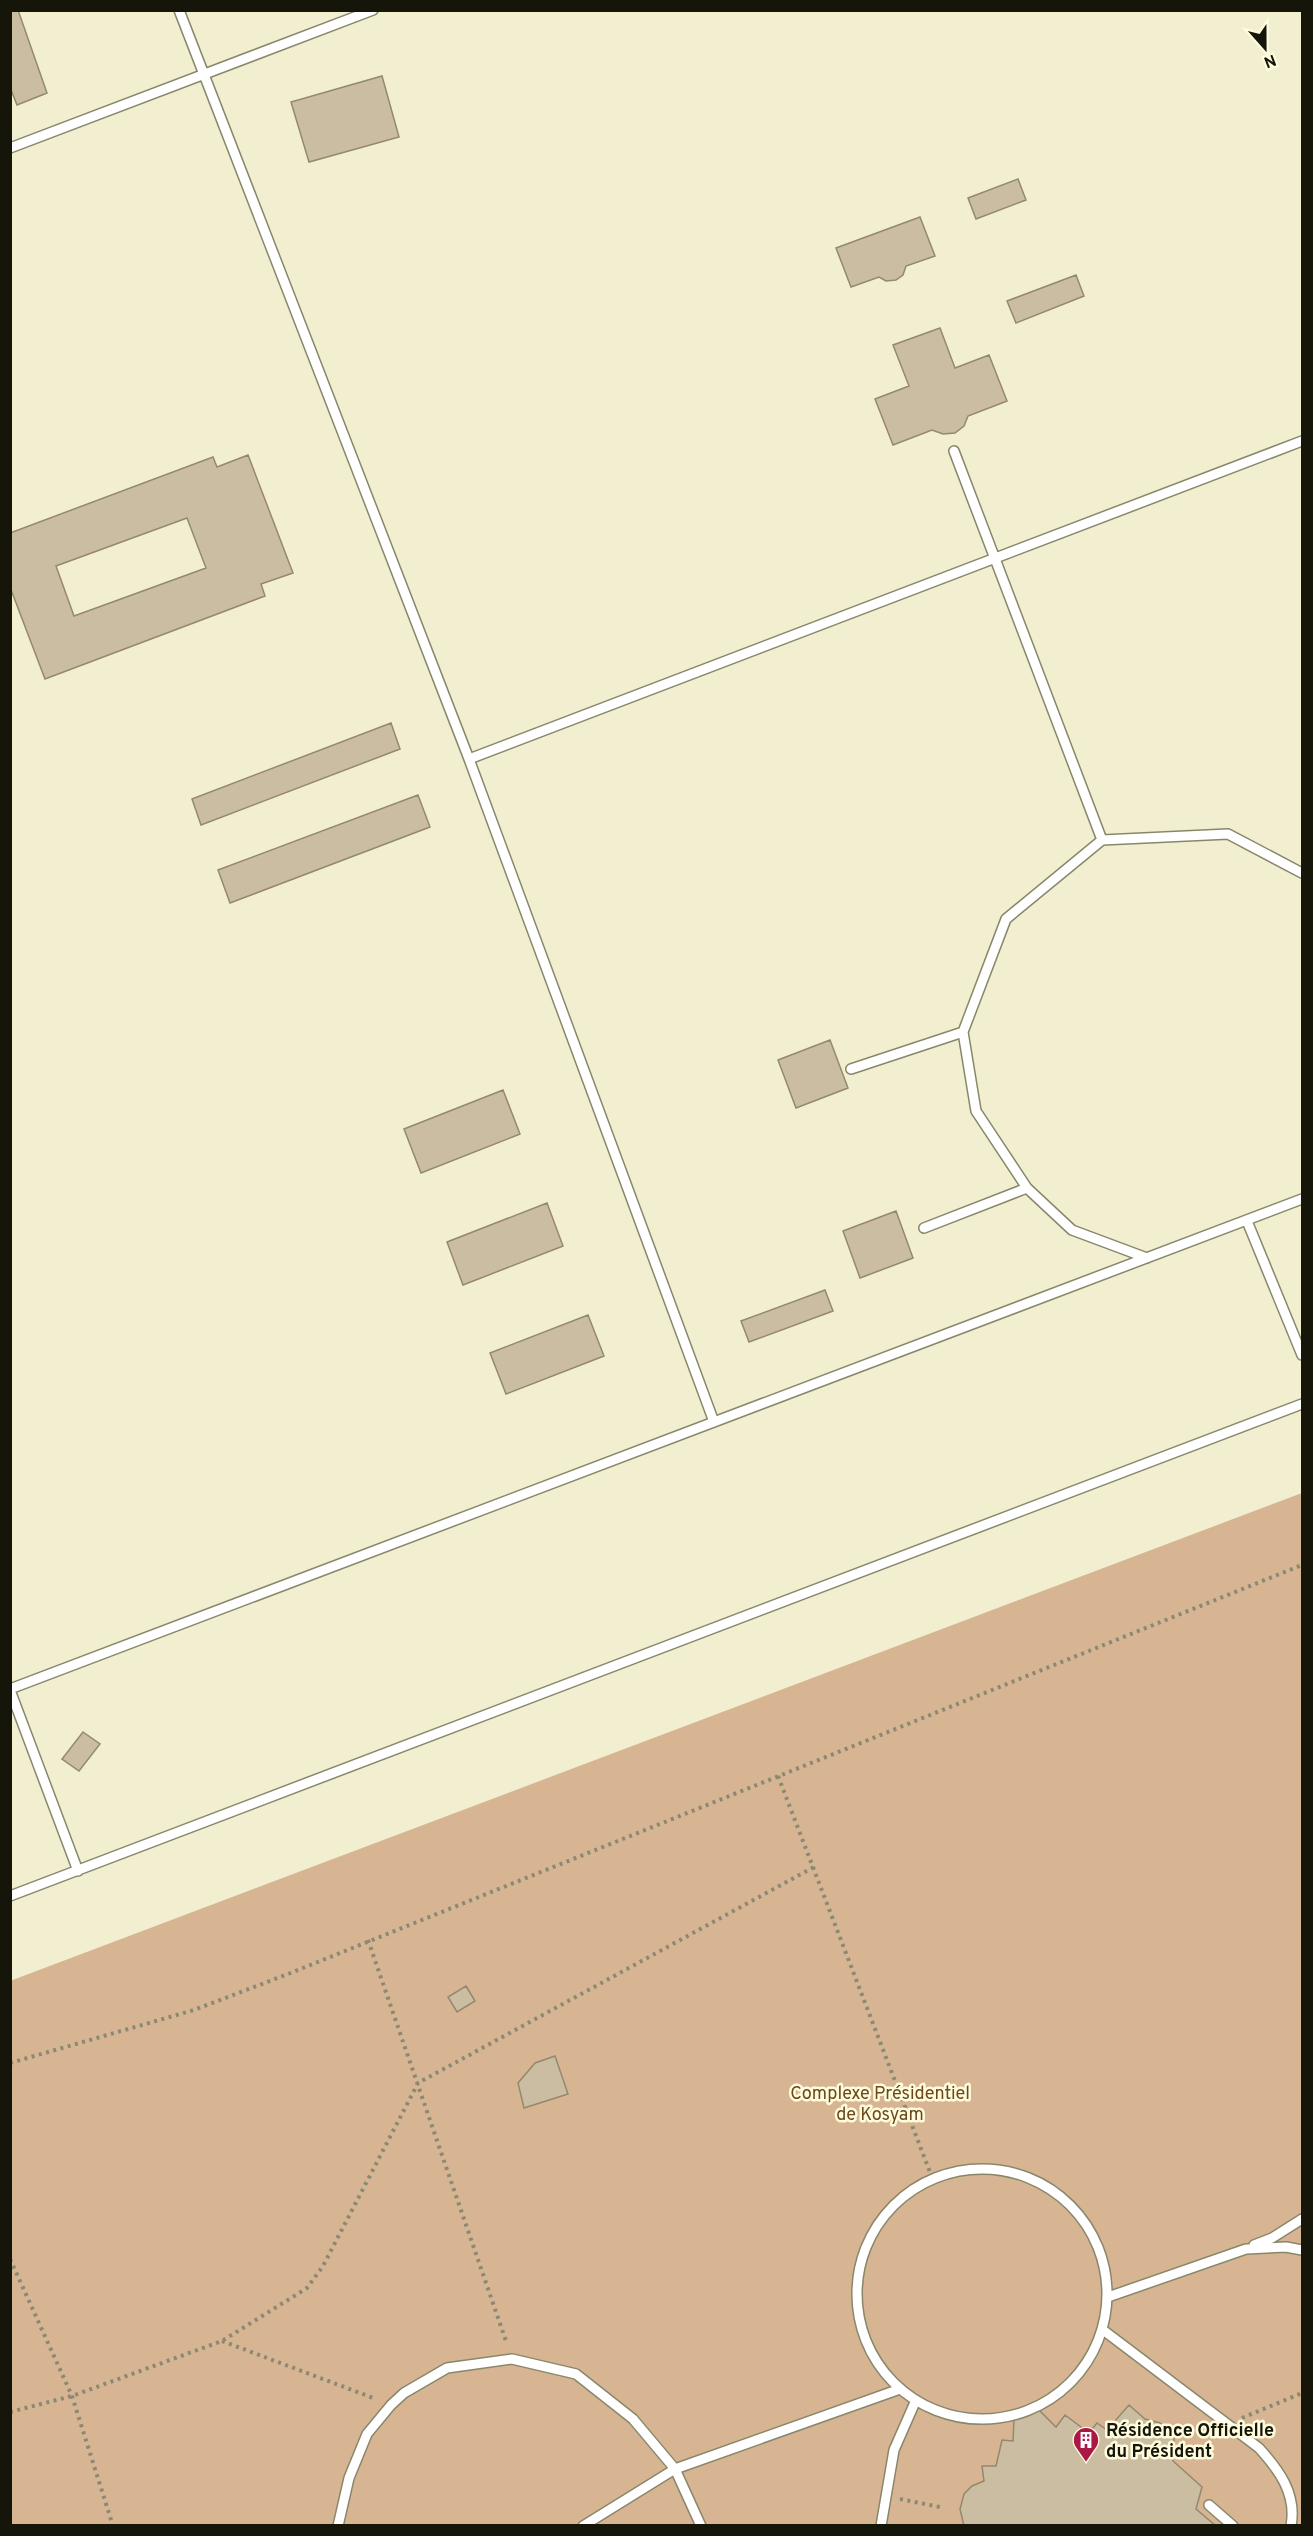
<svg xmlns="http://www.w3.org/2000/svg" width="1313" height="2536" font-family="Overpass,sans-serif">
<rect width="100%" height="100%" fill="#f1efd0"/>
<path fill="#d7b592" d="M1302,1493v1032h-1291l-1,-544z"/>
<path fill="#cabda1" stroke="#94886e" stroke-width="1.5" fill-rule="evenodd" d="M10,10h8l29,83 -30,12 -7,-18z
M382,76l17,61 -90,25 -18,-60z
M1018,179l8,21 -50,19 -8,-21z
M920,217l15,39 -29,10 -3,9 -7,5 -10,1 -7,-4 -28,10 -15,-39z
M1076,275l8,21 -68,27 -9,-22z
M940,328l15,40 34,-13 18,46 -39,15 -4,10 -9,7 -12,1 -11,-4 -39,15 -18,-46 34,-13 -16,-41z
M248,455l45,118 -32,11 4,12 -220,83 -35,-92v-54l203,-76 4,10zM187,518l19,50 -132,48 -18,-50z
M391,723l9,26 -199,76 -9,-26z
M418,795l12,32 -200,76 -12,-33z
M830,1040l18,48 -52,20 -18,-48z
M503,1090l17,44 -99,39 -17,-44z
M547,1203l16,43 -100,39 -16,-43z
M896,1211l17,47 -53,20 -17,-47z
M825,1290l8,21 -84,31 -8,-21z
M588,1315l16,41 -98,38 -16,-41z
M83,1732l17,12 -21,27 -17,-12z
M466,1986l9,15 -18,11 -9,-15z
M555,2056l13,38 -44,14 -6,-25 17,-20z
M1129,2405l16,14 15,4 8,6 6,9 -1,23 29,26 -6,22 20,17h-252l-4,-17 4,-15 8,-8 12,-5 -2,-15h14l6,-26 11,1 1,-22 24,-10 18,18 9,-12 24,18 8,-10 10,7z"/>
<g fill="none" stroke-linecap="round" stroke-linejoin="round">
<g stroke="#89876b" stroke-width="12">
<path id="lane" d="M179,10l290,749 245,663
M10,148l363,-138
M954,451l148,389 126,-6 74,39
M469,759l833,-318
M1102,840l-96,79 -43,113 13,79 51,77 45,42 75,28
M851,1069l112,-37
M1247,1221l55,134
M924,1228l103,-40
M10,1689l1292,-490
M10,1690l68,181
M10,1896l1292,-492
M857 2294a125 125 0 1 1 250 0a125 125 0 1 1-250 0Z
M1254,2245l18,-7 30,-19
M1108,2297l138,-48 40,-2 16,3
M1103,2330l156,118c20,22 38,46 32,78
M1209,2505l24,21
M338,2526l11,-48 18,-44 24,-29 13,-12 43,-25 65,-9 64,15 57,45 42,50 26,57
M583,2526l92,-57 225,-80
M881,2526l13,-76 22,-50"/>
</g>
<path stroke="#8a8974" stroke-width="4" stroke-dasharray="3 4.5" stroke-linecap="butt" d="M778,1776l155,404
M368,1940l139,404
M10,2063l184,-53 94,-36 1014,-409
M10,2259l62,137 41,130
M222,2341l154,58
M10,2412l62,-16 150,-55 85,-53 16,-22 95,-183 396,-216
M1242,2418l60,-25
M900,2499l40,8"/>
<use href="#lane" stroke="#fff" stroke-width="9"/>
</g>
<defs>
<g id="building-pin" transform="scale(1.35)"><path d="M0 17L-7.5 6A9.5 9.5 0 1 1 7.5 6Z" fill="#ab1747" stroke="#fefcdd"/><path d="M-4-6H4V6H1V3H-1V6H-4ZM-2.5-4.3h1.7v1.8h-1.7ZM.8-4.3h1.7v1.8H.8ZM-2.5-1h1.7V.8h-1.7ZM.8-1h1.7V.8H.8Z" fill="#fff"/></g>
</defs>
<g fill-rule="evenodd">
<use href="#building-pin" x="1086" y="2440"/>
</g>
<g text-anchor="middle" stroke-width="5" stroke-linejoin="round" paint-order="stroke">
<g font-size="18" fill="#6c471c" stroke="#fefcdd">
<text x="880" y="2099">Complexe Présidentiel<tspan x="880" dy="21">de Kosyam</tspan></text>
</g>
<g font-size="18" font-weight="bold" fill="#15150a" stroke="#fefcdd" text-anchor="start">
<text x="1106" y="2436">Résidence Officielle<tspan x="1106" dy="21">du Président</tspan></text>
</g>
</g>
<rect width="1313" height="2536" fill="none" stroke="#15150a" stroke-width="24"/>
<g transform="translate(1265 48) rotate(159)" stroke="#fefcdd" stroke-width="4.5" paint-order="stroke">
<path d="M0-4.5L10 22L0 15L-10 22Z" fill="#15150a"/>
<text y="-9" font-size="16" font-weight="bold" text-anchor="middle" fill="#15150a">N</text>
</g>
</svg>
